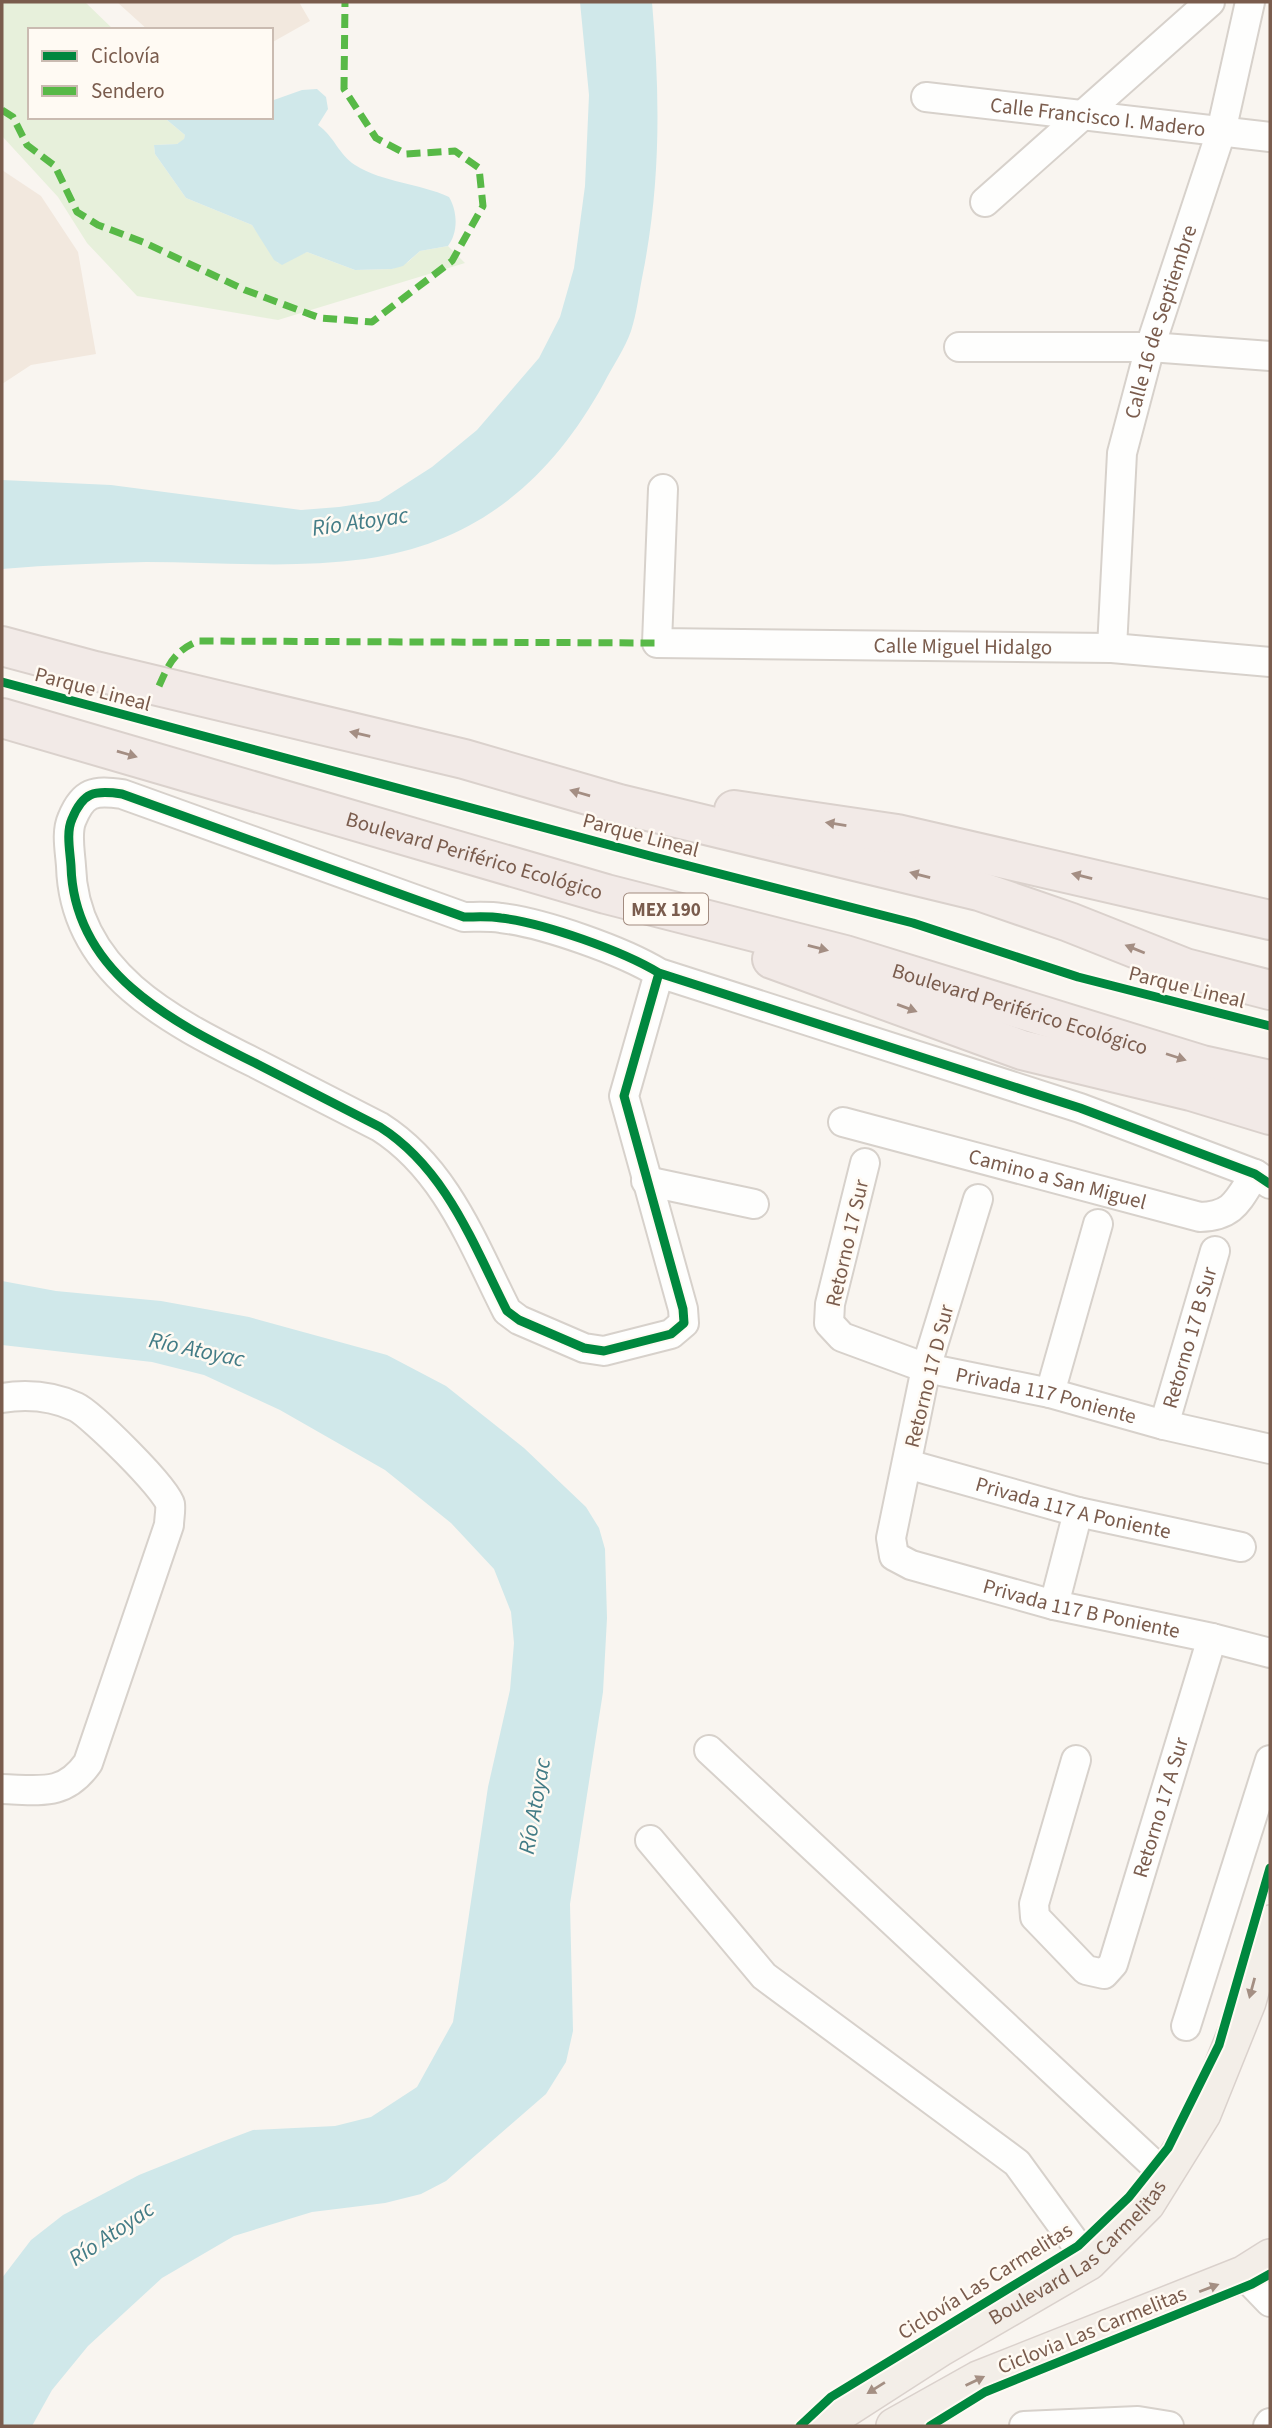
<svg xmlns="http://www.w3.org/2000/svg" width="1272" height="2428" font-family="'Source Sans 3',sans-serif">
<rect width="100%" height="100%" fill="#f9f5f0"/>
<path fill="#f2e8de" d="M117,2h182l11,19 -39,22v-13h-123z
M2,170l39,26 37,56 18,102 -65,11 -29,19z"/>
<path fill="#e7f0db" d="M2,2h83l29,28h-84v87h138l-1,3 18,15 -1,5 -7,4 -23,1 1,9 31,44 66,27 26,38 29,-11 48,18 37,-1 16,-7 12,-11 28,-5 17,17 -187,57 -141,-24 -50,-53 -29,-46 -56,-61z"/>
<path fill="#d0e8ea" d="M580,2h72c8,93 9,179 -9,271 -4,19 -6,40 -12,58 -6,17 -18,35 -27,52 -53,97 -127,160 -239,176 -73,10 -146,3 -219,3 -48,1 -96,3 -144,7v-89l109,5 190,25 38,-3 40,-6 53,-34 45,-37 62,-72 21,-41 14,-49 11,-82 4,-91z
M317,89l9,8 2,12 -10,16c16,11 21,30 37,40 29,18 64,18 94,32 9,15 9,36 -1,49l-28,5 -17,15 -11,3 -37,1 -48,-18 -25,13 -8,-5 -22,-35 -66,-27 -31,-44 -1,-9 23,-1 7,-5 1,-4 -18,-15 1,-3h103v-16l31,-11z
M2,1281l54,10 105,10 88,16 138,38 59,31 78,62 62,59 13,21 6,21 2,69 -4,74 -33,212 3,127 -7,31 -20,32 -100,87 -25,13 -36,9 -73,9 -78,24 -72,42 -74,68 -36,44 -20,36h-30v-148l29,-38 32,-25 76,-40 77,-31 37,-14 82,-4 36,-9 46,-30 36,-65 35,-235 22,-97 4,-47 -3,-31 -17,-43 -43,-46 -66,-53 -105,-60 -76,-35 -52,-13 -150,-17z"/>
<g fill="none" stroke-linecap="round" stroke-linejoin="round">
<g stroke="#d7d1cb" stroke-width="32">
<g id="minor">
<path id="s1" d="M926,97l344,40"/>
<path d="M985,202l225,-200"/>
<path d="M959,347h191l120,9"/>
<path id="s2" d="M663,489l-6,154 455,5 158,14"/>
<path id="s3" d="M1112,648l10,-195 28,-106 71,-215 29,-130"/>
<path d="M659,973l-35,123 59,213 1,14 -13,11 -67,17 -20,-3 -65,-28 -12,-9c-34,-67 -61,-142 -127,-184 -41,-21 -82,-42 -123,-63 -84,-42 -183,-90 -186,-198 -1,-15 -5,-34 1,-47 11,-27 22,-29 50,-25l342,123c12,0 25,-1 37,1 43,5 122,33 158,55l421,135 175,66 15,10"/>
<path id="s4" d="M843,1122l357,95c34,-1 38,-17 55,-43"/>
<path id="s5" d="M865,1163l-35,141 -1,19 13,14 84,31 124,25 114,32 106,24"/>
<path d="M646,1181l108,23"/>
<path id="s6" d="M978,1199l-52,169 -35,170 3,18 17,9 143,40 158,33 58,15"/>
<path d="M1050,1393l48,-169"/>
<path d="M2,1398c25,-4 50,-2 74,9 15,7 91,82 94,97 1,6 -1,15 -1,21l-81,238c-24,34 -48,27 -86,26"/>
<path id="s7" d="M1164,1425l51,-174"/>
<path id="s8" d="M907,1464l171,48 163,35"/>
<path d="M1054,1605l24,-93"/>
<path d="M709,1750l456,425"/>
<path id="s9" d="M1076,1760l-42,144 1,13 51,53 18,4 9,-10 99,-326"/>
<path d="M650,1840l114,136 253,187 72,99"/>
<path d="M1186,2026l84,-266"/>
<path d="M1243,2274l27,28"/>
<path d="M1024,2426l114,-5 31,5"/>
<path d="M1268,2426l2,-3"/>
</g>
</g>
<g stroke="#dad1cc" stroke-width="38">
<g id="major">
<path id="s10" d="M820,2426l121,-78 148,-86 58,-58 56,-90 45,-112 22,-79"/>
<path d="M894,2426l84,-47 265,-105 27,-17"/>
</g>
</g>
<g stroke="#dad1cc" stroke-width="42">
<g id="highway">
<path d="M2,646l93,25 369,88 155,45 360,87 90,31 116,46 85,22"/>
<path id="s11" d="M2,718l604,176 239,61 357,110 68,15"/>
<path d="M734,810l163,24 373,86"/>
<path d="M772,959l250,91 169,41 79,24"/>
</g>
</g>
<use href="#minor" stroke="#fefefd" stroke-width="28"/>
<use href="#major" stroke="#f3eee8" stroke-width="35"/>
<use href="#highway" stroke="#f2eae7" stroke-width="38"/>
<path stroke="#58b947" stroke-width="7" stroke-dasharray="14 7" stroke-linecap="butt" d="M2,110l11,7 14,28 28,21 22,46 21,13 45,17 102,48 75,28 52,4 80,-61 31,-55 -4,-38 -24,-17 -49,3 -30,-16 -32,-49 1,-87
M159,686c10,-23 16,-35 39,-45l459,2"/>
<g stroke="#fffaf3" stroke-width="13">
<path id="cycleway" d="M2,682l652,175 259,66 165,54 192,49
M659,973l-35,123 59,213 1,14 -13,11 -67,17 -20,-3 -65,-28 -12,-9c-34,-67 -61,-142 -127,-184 -41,-21 -82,-42 -123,-63 -84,-42 -183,-90 -186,-198 -1,-15 -5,-34 1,-47 11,-27 22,-29 50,-25l342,123c12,0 25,-1 37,1 43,5 122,33 158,55l421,135 175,66 15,10
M800,2426l31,-29 247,-151 51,-49 39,-49 51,-103 51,-177
M930,2426l55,-34 267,-108 18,-10"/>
</g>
<use href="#cycleway" stroke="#00873e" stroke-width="9"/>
</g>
<defs><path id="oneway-solid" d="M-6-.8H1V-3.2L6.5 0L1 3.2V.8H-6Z" transform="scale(1.75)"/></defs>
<g fill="#a48e83">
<use href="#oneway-solid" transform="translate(360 734) rotate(-167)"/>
<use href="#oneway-solid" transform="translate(127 754) rotate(16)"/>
<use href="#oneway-solid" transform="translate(580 793) rotate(-164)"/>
<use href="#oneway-solid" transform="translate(836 824) rotate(-171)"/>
<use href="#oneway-solid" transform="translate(920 875) rotate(-165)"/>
<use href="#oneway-solid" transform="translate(1082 876) rotate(-166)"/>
<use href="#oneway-solid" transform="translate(818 948) rotate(14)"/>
<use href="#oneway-solid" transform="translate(1135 949) rotate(-158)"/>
<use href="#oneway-solid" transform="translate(907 1008) rotate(20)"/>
<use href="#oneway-solid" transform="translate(1176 1057) rotate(18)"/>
</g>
<g fill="#a48f83">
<use href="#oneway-solid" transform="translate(1252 1988) rotate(105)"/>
<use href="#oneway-solid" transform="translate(1209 2288) rotate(-21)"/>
<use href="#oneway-solid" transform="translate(975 2381) rotate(-26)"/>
<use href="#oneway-solid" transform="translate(876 2388) rotate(148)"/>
</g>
<g text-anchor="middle" stroke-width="5" stroke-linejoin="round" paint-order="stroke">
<rect fill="#fffaf3" stroke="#a28b7f" stroke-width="2" x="624" y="893.5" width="84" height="31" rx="5"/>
<g font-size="19" font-weight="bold" fill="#7a5c4d">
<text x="666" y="916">MEX 190</text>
</g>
<g font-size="21" fill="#7a5c4d" stroke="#fffaf3">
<text dy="7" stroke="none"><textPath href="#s1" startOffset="173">Calle Francisco I. Madero</textPath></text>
<text dy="7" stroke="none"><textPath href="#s3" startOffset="332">Calle 16 de Septiembre</textPath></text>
<text dy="7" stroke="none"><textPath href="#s2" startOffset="460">Calle Miguel Hidalgo</textPath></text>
<text transform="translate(93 689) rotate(15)" y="7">Parque Lineal</text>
<text transform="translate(641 835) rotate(15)" y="7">Parque Lineal</text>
<text dy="7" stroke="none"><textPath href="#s11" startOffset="492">Boulevard Periférico Ecológico</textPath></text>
<text transform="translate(1187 987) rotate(14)" y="7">Parque Lineal</text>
<text dy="7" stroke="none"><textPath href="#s11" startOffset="1059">Boulevard Periférico Ecológico</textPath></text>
<text dy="7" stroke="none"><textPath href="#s4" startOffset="222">Camino a San Miguel</textPath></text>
<text transform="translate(847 1243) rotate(-77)" y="7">Retorno 17 Sur</text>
<text dy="7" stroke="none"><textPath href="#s7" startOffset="91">Retorno 17 B Sur</textPath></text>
<text transform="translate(929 1376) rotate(-76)" y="7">Retorno 17 D Sur</text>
<text dy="7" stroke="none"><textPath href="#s5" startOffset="396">Privada 117 Poniente</textPath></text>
<text dy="7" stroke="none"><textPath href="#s8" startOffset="172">Privada 117 A Poniente</textPath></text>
<text dy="7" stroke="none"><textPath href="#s6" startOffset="564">Privada 117 B Poniente</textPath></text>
<text dy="7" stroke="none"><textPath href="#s9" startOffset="432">Retorno 17 A Sur</textPath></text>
<text dy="7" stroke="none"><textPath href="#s10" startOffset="312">Boulevard Las Carmelitas</textPath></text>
<text transform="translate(985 2281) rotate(-32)" y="7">Ciclovía Las Carmelitas</text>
<text transform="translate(1092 2330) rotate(-22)" y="7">Ciclovia Las Carmelitas</text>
</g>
<g font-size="23" font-style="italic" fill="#437c86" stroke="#fffaf3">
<text transform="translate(360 521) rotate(-8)" y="8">Río Atoyac</text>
<text transform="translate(197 1349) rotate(12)" y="8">Río Atoyac</text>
<text transform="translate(534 1806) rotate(-80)" y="8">Río Atoyac</text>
<text transform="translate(111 2233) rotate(-34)" y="8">Río Atoyac</text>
</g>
</g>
<rect width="1272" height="2428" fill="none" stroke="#7a5c4d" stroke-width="7"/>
<rect x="28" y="28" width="245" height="91" fill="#fffaf3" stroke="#cabbb1" stroke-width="2"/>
<rect x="42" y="51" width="35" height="10" fill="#00873e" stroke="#cabbb1" stroke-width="2"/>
<text x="91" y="63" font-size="21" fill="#7a5c4d">Ciclovía</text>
<rect x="42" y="86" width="35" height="10" fill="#58b947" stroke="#cabbb1" stroke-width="2"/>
<text x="91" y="98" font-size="21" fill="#7a5c4d">Sendero</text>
</svg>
